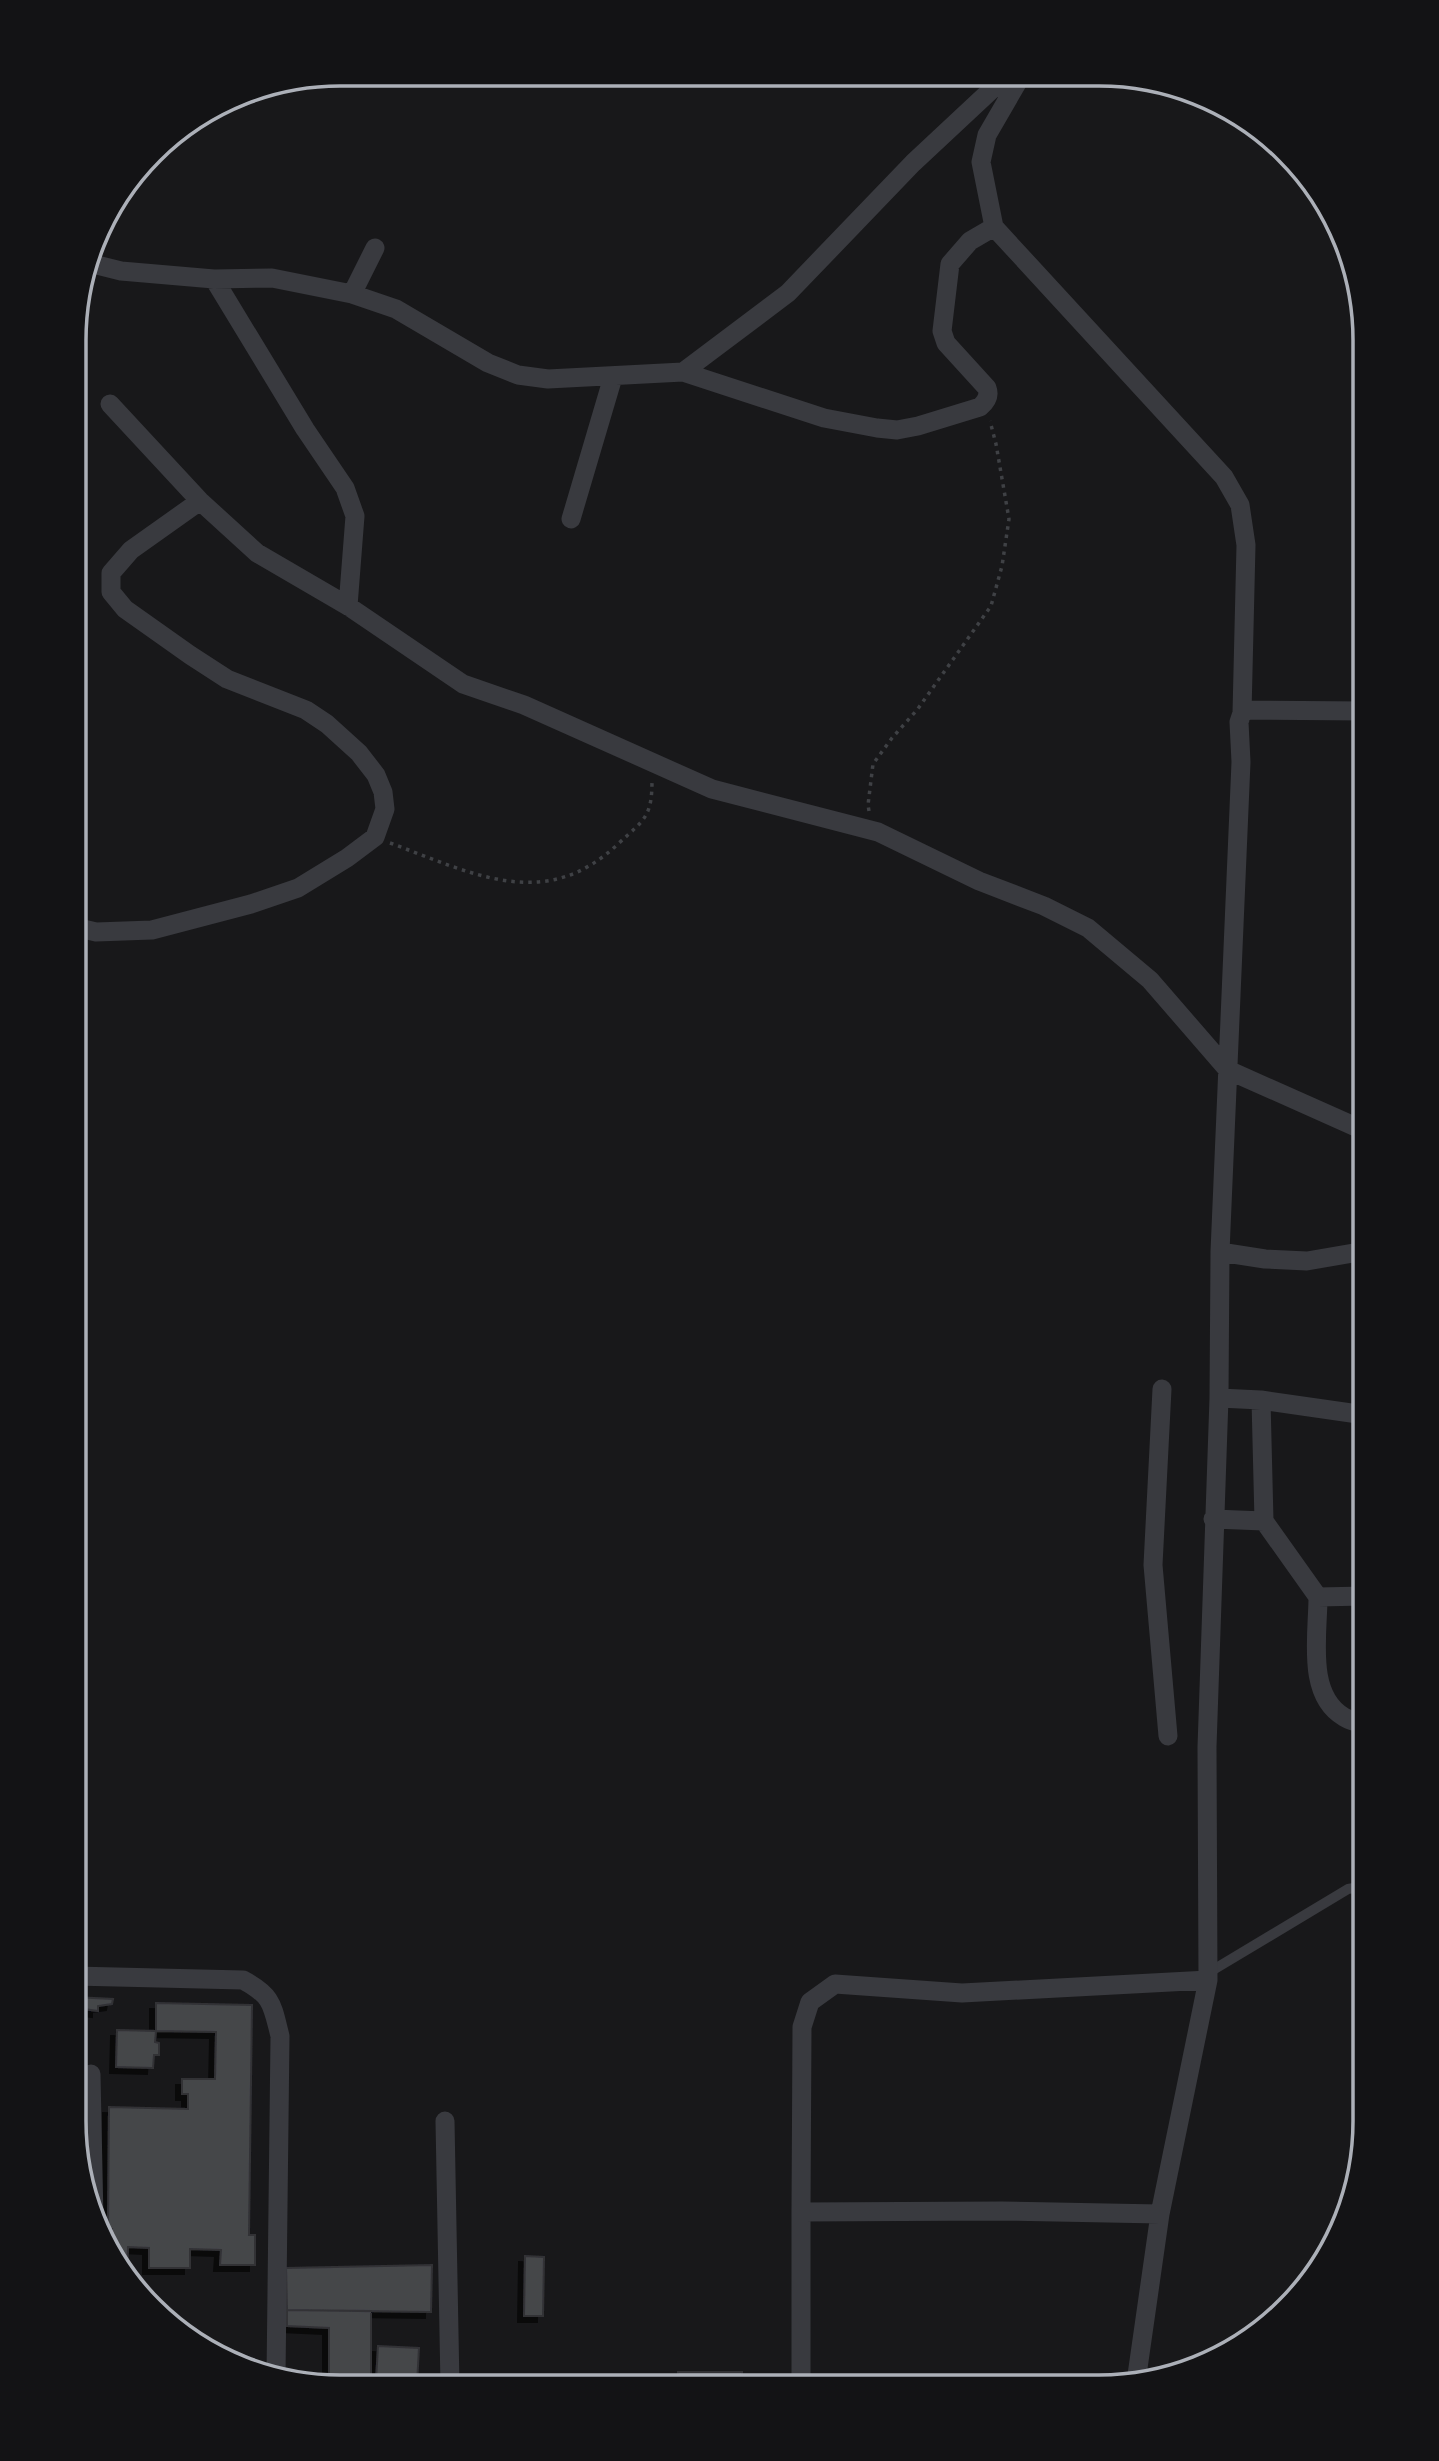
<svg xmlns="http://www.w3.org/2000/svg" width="1439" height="2461" font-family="Raleway,sans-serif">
<defs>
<filter id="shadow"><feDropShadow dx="-6" dy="6" stdDeviation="0" flood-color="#0009"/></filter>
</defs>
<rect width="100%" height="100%" fill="#18181a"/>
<path fill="#45464a" stroke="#323236" stroke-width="2" filter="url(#shadow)" d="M74,1997l39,2 -1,5 -14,2v5l-15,-2 -1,29h-8z
M156,2003l96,2 -3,230h6v30h-35l1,-15 -31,-1v19h-41v-20l-21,-1 -1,32 -8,-9 -8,-15 1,-26h-4l1,-122 79,2v-15h-6v-15h33l1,-47 -60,-1z
M117,2030l39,1 -1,11 4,1v12h-5l-1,13 -37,-1z
M525,2256l19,1 -1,59h-19z
M432,2265l-1,47 -144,-2 -1,-42z
M287,2310l84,1v74h-42v-57l-42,-2z
M378,2346l41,2 -2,36 -41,-3z
M678,2372h64v14h-64z"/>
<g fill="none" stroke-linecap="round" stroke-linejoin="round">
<path stroke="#3f4145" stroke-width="3.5" stroke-dasharray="3.5 5" stroke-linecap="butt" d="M869,811l-1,-6 5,-41 19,-26 25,-28 74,-104 11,-40 7,-47 -13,-75 -6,-23
M390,843c82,30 155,71 229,0 25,-23 33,-26 33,-62"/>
<path stroke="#393a3f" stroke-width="10" d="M1208,1973l140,-84 17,-3"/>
<path stroke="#393a3f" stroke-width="19" d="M1020,78l-33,57 -6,27 13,65 230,250 16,28 6,40 -4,168
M89,263l32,8 93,8 58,-1 80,16 44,15 92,54 30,12 30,4 135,-7 105,-79 125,-130 91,-85
M214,279l91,150 40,59 10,28 -7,90
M352,294l23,-46
M683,372l141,46 53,10 20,2 21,-4 62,-19c6,-5 10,-11 7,-19l-41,-45 -4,-12 8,-67 20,-23 24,-14
M110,404l90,97 57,52 91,53 115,78 61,21 188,84 166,43 101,49 65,25 44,22 62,52 78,90 137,61
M571,519l42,-142
M75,927l21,5 56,-2 99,-26 47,-16 49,-30 28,-21 10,-28 -2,-17 -7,-17 -17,-22 -32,-29 -21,-14 -79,-31 -37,-24 -65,-46 -14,-17v-19l20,-23 69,-49
M1220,1252l45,7 42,2 58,-10
M1162,1389l-9,176 15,171
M1219,1398l42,2 104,15
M1261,1400l3,121
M1213,1519l51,2 54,76 47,-1
M1318,1597c0,38 -12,98 26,120 6,4 14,5 21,8
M74,1976l169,4c30,16 29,25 37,56l-4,341
M91,2074l3,146
M445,2121l5,265
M801,2212l1,-185 8,-25 25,-18 127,9 246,-13
M1136,2382l24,-168 48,-234 -1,-233 12,-349 1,-146 21,-490 -2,-40 3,-9 7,-3 116,1
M801,2387v-175l201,-1 158,3"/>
</g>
<path d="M0 0H1439V2461H0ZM340 86H1099A254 254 0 0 1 1353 340V2121A254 254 0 0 1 1099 2375H340A254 254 0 0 1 86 2121V340A254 254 0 0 1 340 86Z" fill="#131315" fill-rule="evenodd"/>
<path fill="none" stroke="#acb0b8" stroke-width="3.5" d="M340 86H1099A254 254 0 0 1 1353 340V2121A254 254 0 0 1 1099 2375H340A254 254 0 0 1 86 2121V340A254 254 0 0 1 340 86Z"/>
</svg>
